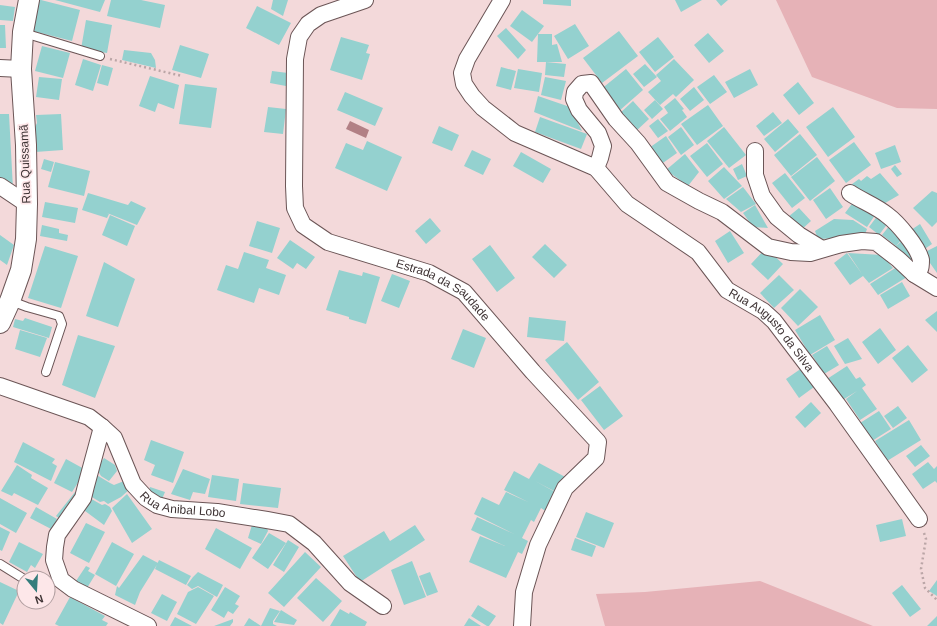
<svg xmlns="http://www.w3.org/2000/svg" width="937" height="626" font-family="Helvetica,sans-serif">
<rect width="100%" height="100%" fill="#f3d9da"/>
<path fill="#e6b2b7" d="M776,0h161v109l-40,-1 -85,-31z
M760,581l113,45h-268l-9,-32 49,-2z"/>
<path fill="#b28085" d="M350,121l19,9 -3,8 -20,-9z"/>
<path fill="#94d1cf" d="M37,0h4l39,10 -8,31 -43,-11z
M55,0h50l-5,12z
M111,0h30l24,5 -5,23 -53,-12z
M273,0h15l-5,16 -12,-7z
M543,0h28v6l-28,-2z
M675,0h27l-21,12z
M716,0h12l-7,6z
M0,5l15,2 -2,14 -13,-1z
M257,6l34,17 -12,22 -33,-17z
M522,10l22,16 -12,16 -22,-16z
M86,20l26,5 -5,28 -26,-4z
M575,24l14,22 -21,13 -14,-23z
M0,25h5l1,23h-6z
M506,28l20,22 -8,9 -21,-23z
M619,31l19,25 -36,27 -19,-25z
M708,33l16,18 -15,12 -15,-18z
M538,34h14v11l5,-1 5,18h-25z
M341,37l28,8 -3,8 4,1 -8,26 -32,-10z
M658,37l16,20 -19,15 -16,-20z
M180,45l29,9 -8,24 -29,-8z
M42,46l28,7 -7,25 -28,-7z
M124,50l27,3 4,7 1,8 -34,-8z
M83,59l18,6 -8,26 -18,-6z
M674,59l20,21 -18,17 -3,-3 -13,11 -12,-13 13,-11 -5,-6z
M546,62l20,2 -2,13 -19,-2z
M645,64l12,13 -13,10 -11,-13z
M102,65l11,3 -5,18 -11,-3z
M501,67l15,4 -5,19 -15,-4z
M518,69l24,4 -3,19 -25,-4z
M626,69l17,21 -24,21 -19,-21z
M750,69l8,16 -24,13 -9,-16z
M272,71l16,2 -2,13 -16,-3z
M714,75l13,17 -17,12 -13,-17z
M150,76l29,9 -5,24 -16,-6 -3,9 -16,-6z
M39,77l23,2 -3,21 -23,-3z
M545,77l21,4 -5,19 -20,-5z
M798,82l16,21 -15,12 -16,-20z
M185,84l32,4 -6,40 -32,-4z
M694,87l10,13 -14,11 -10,-12z
M345,92l38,16 -8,18 -38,-16z
M538,96l32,11 12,24 -48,-19z
M675,98l9,11 -2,1 5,7 -17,14 -10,-12 8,-6 -4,-6z
M655,100l8,9 -11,10 -8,-9z
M633,101l16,18 -14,13 -16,-18z
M708,105l15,21 -26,19 -16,-21z
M268,107l18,2 -3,25 -19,-2z
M833,107l22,30 -27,20 -22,-30z
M773,112l9,11 -18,13 -8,-10z
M0,114h9l4,75 -13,-7z
M61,114l2,36 -28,2v-25l2,-4 -1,-8z
M540,117l47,17 -6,15 -46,-17z
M658,119l10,12 -10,7 -9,-12z
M788,119l11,13 -24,20 -11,-13z
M439,126l20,9 -7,16 -20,-8z
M681,127l13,18 -13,10 -13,-18z
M724,127l22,28 -17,13 -22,-27z
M800,134l17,21 -26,21 -17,-21z
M666,136l11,17 -17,12 -11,-17z
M367,141l35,16 -15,34 -52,-23 11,-25 17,7z
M854,142l17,23 -25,18 -17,-23z
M707,143l16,21 -16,13 -17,-21z
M895,145l6,17 -20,7 -6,-16z
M472,150l19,9 -8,16 -19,-9z
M521,152l30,17 -8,14 -30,-17z
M685,154l14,18 -11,14 -22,-16z
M817,157l18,24 -25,20 -19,-24z
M44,159l10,3 -3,10 -10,-3z
M55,162l35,9 -6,25 -36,-9z
M742,164l5,12 -9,4 -5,-11z
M895,165l7,9 -5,3 -6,-8z
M724,167l18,19 -18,13 -16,-18z
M785,173l20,25 -13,10 -20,-25z
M880,173l19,22 -19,11 -32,-19 11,-8 2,2 6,-5 4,3z
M743,187l13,17 -15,8 -15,-13z
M830,188l13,19 -17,12 -13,-19z
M932,191l5,2v29l-5,5 -19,-19z
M88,193l40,12 3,-4 15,7 -9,17 -30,-12 2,1 -2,4 -25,-8z
M854,201l21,14 -8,12 -22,-14z
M45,202l33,6 -3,15 -33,-6z
M755,205l13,23 -15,-1 -10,-14z
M799,208l12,13 -10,9 -13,-13z
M110,215l25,11 -8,20 -25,-11z
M878,215l10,8 -9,12 -10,-8z
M430,218l11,13 -15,13 -11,-13z
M834,219l19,1 14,9 -3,8 -46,2 -3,-8z
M257,221l23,7 -8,25 -23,-7z
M920,224l12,20 -9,6 -12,-20z
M42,225l17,4v4l9,2 -1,6 -27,-5z
M890,225l14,12 -8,9 -14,-11z
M730,231l14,22 -16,10 -13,-22z
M0,235l14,10 -7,20 -7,-5z
M905,238l12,22 -8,5 -14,-18z
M290,240l25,17 -9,12 -9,-6 -4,6 -16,-11z
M545,244l22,21 -13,13 -22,-21z
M490,245l25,33 -18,14 -25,-33z
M45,246l33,10 -17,52 -33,-10z
M937,246v27l-14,-20z
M766,248l17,16 -15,16 -17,-16z
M244,252l25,8 -3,8 20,7 -7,20 -20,-7 -5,15 -37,-13 9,-25 12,4z
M847,253l15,21 -14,-21 34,2 11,13 -24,15 -6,-7 -13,9 -16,-22z
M104,262l31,17 -17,48 -32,-11z
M900,265l7,12 -29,18 -8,-11z
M339,270l23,6 1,-4 17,5 -14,47 -17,-5v-2l-23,-7z
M392,274l18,7 -11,27 -18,-7z
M779,275l15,15 -20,18 -14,-15z
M902,282l8,14 -22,13 -8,-14z
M800,289l18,18 -20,19 -17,-18z
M937,311v21l-12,-12z
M820,315l15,25 -25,15 -15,-25z
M529,317l37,4 -2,20 -37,-4z
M25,318l27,9 -3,11 -36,-11 2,-8 8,2z
M880,328l16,22 -18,14 -16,-22z
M463,329l23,9 -12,30 -23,-9z
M20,330l27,8 -7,19 -25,-8z
M78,335l37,11 -20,52 -33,-13z
M848,338l14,21 -17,5 -11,-18z
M567,342l32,40 -21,18 -33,-40z
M908,345l20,25 -16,13 -20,-25z
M827,346l12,19 -15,9 -12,-19z
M847,366l9,13 4,-2 6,8 -4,3 15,21 -17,11 -14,-21 11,-8 -16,10 -14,-22z
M802,368l12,19 -15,11 -13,-19z
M600,386l23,30 -19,14 -23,-30z
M811,402l10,11 -16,15 -10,-11z
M898,406l9,12 -14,10 -9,-12z
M879,411l12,18 -19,12 -12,-18z
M909,420l12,20 -34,21 -12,-20z
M151,440l33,12 -11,31 -22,-8 4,-10 -11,-5z
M23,442l32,17 -3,4 5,3 -6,15 -37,-19z
M921,445l9,11 -15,11 -9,-11z
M104,458l11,7 2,6 -8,10 -8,-5 -4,-7z
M66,459l20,11 -14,22 -18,-9z
M928,462l6,7 3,-3v17l-2,-2 -12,8 -11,-15z
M539,463l30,16 -13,13 -21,-11 22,12 -10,19 -6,-4 -7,14 -3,-2 -9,18 6,3 -6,13 -4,-2 -12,26 -37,-16 11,-26 25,10 -34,-16 6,-13 37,17 -40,-20 8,-17 17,8 7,-13 22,10 -24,-12 10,-19 15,8z
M17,465l15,10 -1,3 17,10 -10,17 -24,-12 -2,3 -11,-5z
M183,469l27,10 -5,15 -12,-2 -3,8 -19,-6z
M95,474l15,9 4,2 10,-4 6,8 -9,8 -13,7 -4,-3 -4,1 -13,-8z
M212,475l27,4 -3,22 -28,-4z
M243,483l38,5 -3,20 -38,-4z
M150,487l15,5 -3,7 -14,-5z
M75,492l7,6 -19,23 -7,-5z
M127,494l25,35 -20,14 -20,-35z
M88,497l14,8 3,-1 5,3 2,4 -8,14 -23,-17z
M0,498l27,15 -11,20 -16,-9z
M36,507l21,12 -4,11 -23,-12z
M586,512l28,11 -10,25 -28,-11z
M902,519l4,17 -26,6 -4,-17z
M86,523l19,9 -16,31 -19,-10z
M252,525l15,3 1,3 -7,13 -13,-6z
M415,525l10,15 -65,42 -17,-26 41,-25 6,10z
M0,527l10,5 -8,19 -2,-1z
M216,528l36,20 -12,21 -35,-20z
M269,533l17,10 -18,26 -16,-11z
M575,538l21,8 -4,11 -21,-7z
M288,540l11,7 -15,25 -11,-7z
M19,542l24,12 -8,14 -4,-3 -4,7 -18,-10z
M112,542l22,12 -18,32 -21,-12z
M305,552l16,15 -37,40 -16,-14z
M143,555l15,8 -18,29 -5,13 -20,-10 2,-9 2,2z
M159,560l32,16 -5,9 -31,-16z
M412,561l14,36 -22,8 -13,-35z
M86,566l4,2 -2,3 7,4 -8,13 -11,-7z
M198,572l25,13 -6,12 -19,-11 -6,3 -5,-4 6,-8z
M430,572l8,20 -11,4 -8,-20z
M316,578l26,23 -19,21 -26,-24z
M937,580v16l-8,-5z
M0,582l19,9 -16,34 -3,-2z
M902,585l19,24 -11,8 -18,-24z
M198,587l16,9 -18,28 -19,-10 11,-22z
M225,587l15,9 -5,8 4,2 -6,8 -5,-3 -4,7 -13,-8z
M162,594l15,8 -10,19 -16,-8z
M70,597l35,19 -3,4 6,3 -2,3h-47l-4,-2z
M478,605l18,11 -7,10h-2l-16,-10z
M270,608l10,3 -7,10v3l4,2h-33l5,-8 12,8z
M340,609l9,5 1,-2 17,10 -2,4h-35z
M281,610l16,10 -3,5 -20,-3z
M937,616v10h-10z
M175,617l17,9h-22z
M469,618l12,8h-17z
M233,619v3l-3,4h-16z"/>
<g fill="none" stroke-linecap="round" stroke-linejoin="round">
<g stroke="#6b5556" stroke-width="10">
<path id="service" d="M24,33l76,23
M11,301l16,6 32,9 3,8 -16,48
M0,564l24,15"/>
</g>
<g stroke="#6b5556" stroke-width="18">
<g id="minor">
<path id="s1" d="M365,0l-44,15 -13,9 -9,13 -4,22 -1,127 1,22 8,17 25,17 101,31 35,19 69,80 65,70 -2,16 -31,30 -27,57 -14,47 -2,34"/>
<path id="s2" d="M502,0l-35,59 -5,14 2,11 8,12 11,12 32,25 81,35 31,36 71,48 29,38 36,21 11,10 63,83 82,115"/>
<path d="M0,68l21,1"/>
<path d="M755,151v24l7,21 15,21 22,18 23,14"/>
<path d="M596,168l4,-10 3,-12 -5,-13 -19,-23 -5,-11 1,-7 7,-8 9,-1 25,36 22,24 29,40 32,18 23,11 46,35 23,5 19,1 31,-9 21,-3 14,1 22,17 16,15 23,14"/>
<path d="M0,186l27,18"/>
<path d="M850,193c12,8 26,13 37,22 11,8 31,32 34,45 0,3 0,7 -1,9l-6,5"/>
<path id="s3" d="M0,386l89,31 13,10 12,11 19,46 13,14 11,7 15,4 45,3 50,8 22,4 25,19 36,40 33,23"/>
<path d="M102,427l-16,59 -3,12 -26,37 -2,12 -1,13 7,20 12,9 75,37"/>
</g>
</g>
<g stroke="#6b5556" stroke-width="22">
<path id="tertiary" d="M0,323l10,-22 11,-31 5,-31 1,-35 -1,-59 -5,-76 2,-37 6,-32"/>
</g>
<path stroke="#bba6a7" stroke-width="2.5" stroke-dasharray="2 3" stroke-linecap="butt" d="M110,59l72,17
M924,533l2,6 -5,30 4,19 12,12"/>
<use href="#service" stroke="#fff" stroke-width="8"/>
<use href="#minor" stroke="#fff" stroke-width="16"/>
<use href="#tertiary" stroke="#fff" stroke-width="20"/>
</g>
<g text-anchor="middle" stroke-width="3.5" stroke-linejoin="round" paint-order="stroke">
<g font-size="12" fill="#3e3334" stroke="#fde7e9">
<text transform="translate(25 164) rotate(-92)" y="4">Rua Quissamã</text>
<text dy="4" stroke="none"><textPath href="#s1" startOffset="425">Estrada da Saudade</textPath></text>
<text dy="4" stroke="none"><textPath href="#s2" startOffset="496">Rua Augusto da Silva</textPath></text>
<text dy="4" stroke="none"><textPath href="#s3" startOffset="234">Rua Anibal Lobo</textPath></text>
</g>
</g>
<g transform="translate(36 590) rotate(162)"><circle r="19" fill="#fde7e9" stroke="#b19fa1"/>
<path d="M0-3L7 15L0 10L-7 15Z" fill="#347d7c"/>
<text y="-6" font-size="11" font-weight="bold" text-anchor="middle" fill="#3e3334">N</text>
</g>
</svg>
